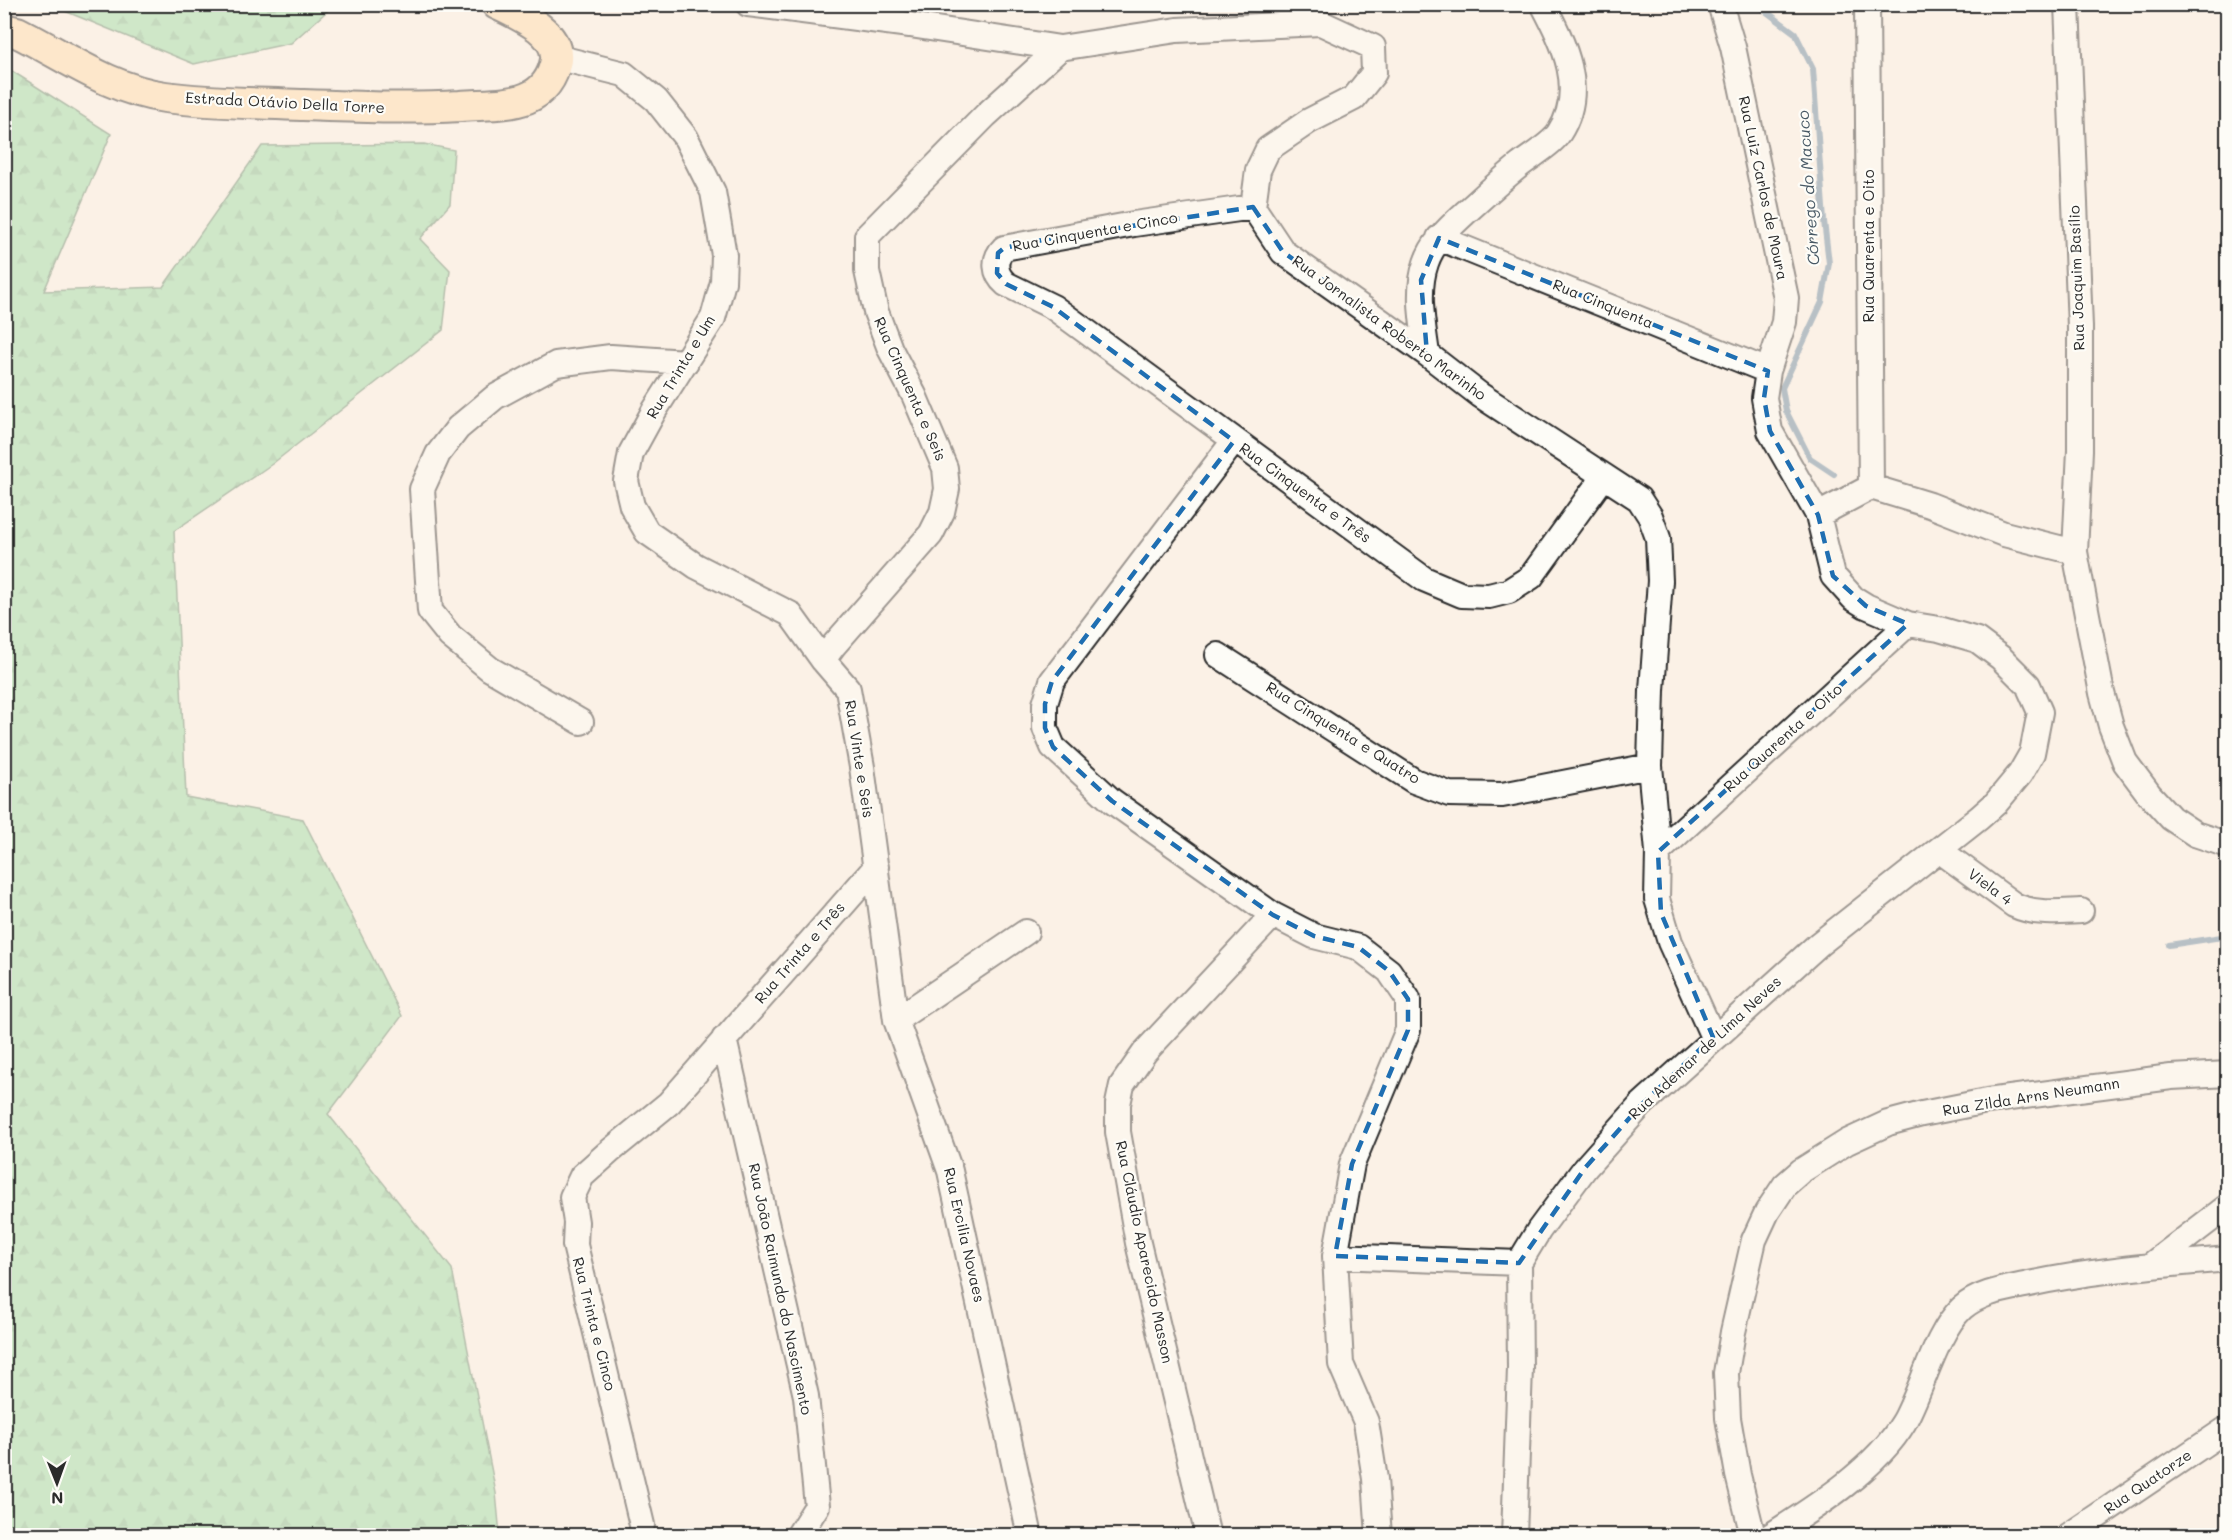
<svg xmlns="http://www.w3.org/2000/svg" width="2232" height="1540" font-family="Mali,sans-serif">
<defs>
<pattern id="forest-firs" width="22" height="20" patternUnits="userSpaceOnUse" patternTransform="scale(1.5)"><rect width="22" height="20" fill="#99dba5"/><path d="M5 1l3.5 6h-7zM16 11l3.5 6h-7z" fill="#84bc8e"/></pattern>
</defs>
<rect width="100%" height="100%" fill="#fbf1e6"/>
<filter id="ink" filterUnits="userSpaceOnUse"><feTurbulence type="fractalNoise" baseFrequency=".0167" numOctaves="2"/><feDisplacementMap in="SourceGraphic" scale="12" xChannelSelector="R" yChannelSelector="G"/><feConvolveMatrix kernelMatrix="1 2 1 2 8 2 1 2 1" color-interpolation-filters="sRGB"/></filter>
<g filter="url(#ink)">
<path fill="url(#forest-firs)" stroke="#628368" stroke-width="1.5" d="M50,5h284l-43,38 -97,21z
M4,66l107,68 -67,157 119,-4 99,-141 162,-2 30,6 -4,54 -30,35 30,31 -7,60 -171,134 -98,67 12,266 117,22 99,197 -74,98 124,155 44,224 4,42h-495z"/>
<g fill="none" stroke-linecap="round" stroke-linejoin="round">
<path stroke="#66869e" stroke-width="6" d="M1756,4l39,29 18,36 11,152 5,42 -7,39 -40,86 4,23 24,47 24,16
M2169,945l59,-9"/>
<g stroke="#2b2b2b" stroke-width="28">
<path id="minor" d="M748,4l162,21 150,23 117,-18 144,-7 52,24 1,26 -20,25 -45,23 -41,28 -10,21 -5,37 30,45 144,102 53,41 159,104 11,17 8,22 2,43 -8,109 -2,76 8,86 -1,47 13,43 43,95
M1867,4l4,483
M2067,4l13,323v123l-5,102
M556,57l68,17 32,26 30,38 27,54 11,63 -1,27 -10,36 -59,93 -23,42 -5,28 6,25 15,26 49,34 94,48 33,46 25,29 14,78 34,253 54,151 80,365
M1253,207l-119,17 -130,24c-11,11 -10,26 2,36l47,23 371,272 38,16 27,1 20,-5 22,-14 73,-101
M1439,238l329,133
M1427,354c-4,-30 -11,-62 -1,-91 7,-21 23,-35 39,-50 18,-16 36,-33 55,-48 10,-8 32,-21 39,-32 28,-43 5,-89 -16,-129
M1234,441l-182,240 -7,23v24l8,19 59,54 161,114 41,21 44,11 31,24 19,28v31l-56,134 -17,92 6,108 25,58 9,57 4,57
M1871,487l59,18 74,29 71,18 27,141 9,33 14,36 24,32 22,24 24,16 33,11
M1818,515l53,-28
M1218,655l196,126 35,13 53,1 148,-29
M823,660l11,-15 97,-111 11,-22 5,-23 -2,-21 -31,-73 -24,-46 -14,-37 -9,-41v-35l119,-121 74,-67
M581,722l-91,-53 -40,-33 -20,-25 -8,-122 16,-35 20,-26 37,-31 61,-33 55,-7 75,5
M1939,850l75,55c21,10 44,7 67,6
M1658,852l250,-228
M896,1020l130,-88
M724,1039l82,357 11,110 -19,30
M1335,1256l184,7
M2151,1265l77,-59
M642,1525l-67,-280 1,-23 -4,-25 10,-21 27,-24 60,-49 207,-236
M1208,1536l-70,-293 -20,-111v-28l4,-19 23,-33 128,-137
M1514,1536l6,-168 -1,-105 20,-33 46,-62 56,-63 178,-161 160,-126 17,-15 24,-29 12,-21 8,-41 -12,-27 -27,-27 -24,-18 -38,-11 -31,-5 -42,-18 -13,-8 -20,-22 -15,-61 -48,-84 -6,-33 4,-27 16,-49 2,-24 -53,-251 -13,-43
M1753,1536l-15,-61 -10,-57 -2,-45 7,-41 21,-92 13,-28 18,-27 16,-14 46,-29 41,-19 34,-9 65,-13 184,-24 57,-3
M1770,1536c47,-30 106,-67 134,-114 18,-32 32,-90 58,-114 18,-16 44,-19 67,-24 65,-14 132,-19 199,-25
M2068,1536l160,-108"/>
</g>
<g stroke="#2b2b2b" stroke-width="34">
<path id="major" d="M4,29l13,3c48,24 94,58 148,65 45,6 91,6 136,8 54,2 106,4 159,1 22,-2 47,0 67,-8 17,-7 26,-21 29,-38 3,-29 -39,-46 -59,-56"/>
</g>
<use href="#minor" stroke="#fdfcf7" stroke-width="24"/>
<use href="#major" stroke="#fedbac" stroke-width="30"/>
</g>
</g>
<path d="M0 0H2232V1540H0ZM1253,207l30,45 144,102 -6,-74 18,-42 329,133 -4,27 6,33 48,84 15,61 33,30 42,18 -250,228 3,61 52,124 -72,68 -56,63 -66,95 -184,-7 17,-92 56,-134v-31l-19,-28 -31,-24 -44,-11 -41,-21 -161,-114 -59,-54 -8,-19v-24l7,-23 182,-240 -181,-134 -47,-23 -9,-11 1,-20 6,-5 38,-8z" fill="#fbf1e6" fill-opacity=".55" fill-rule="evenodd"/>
<path fill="none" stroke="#1f6fb2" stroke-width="4.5" stroke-dasharray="12 8" stroke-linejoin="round" d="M1253,207l30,45 144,102 -6,-74 18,-42 329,133 -4,27 6,33 48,84 15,61 33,30 42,18 -250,228 3,61 52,124 -72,68 -56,63 -66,95 -184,-7 17,-92 56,-134v-31l-19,-28 -31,-24 -44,-11 -41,-21 -161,-114 -59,-54 -8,-19v-24l7,-23 182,-240 -181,-134 -47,-23 -9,-11 1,-20 6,-5 38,-8z"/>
<g text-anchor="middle" stroke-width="4.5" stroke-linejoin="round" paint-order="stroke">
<g font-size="15" fill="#2b2b2b" stroke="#fdfcf7">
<text transform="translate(285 103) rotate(3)" y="5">Estrada Otávio Della Torre</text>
<text transform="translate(1763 188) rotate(78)" y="5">Rua Luiz Carlos de Moura</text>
<text transform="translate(1095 232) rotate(-10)" y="5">Rua Cinquenta e Cinco</text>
<text transform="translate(1869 246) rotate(-90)" y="5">Rua Quarenta e Oito</text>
<text transform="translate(2077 278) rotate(-92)" y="5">Rua Joaquim Basílio</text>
<text transform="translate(1603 304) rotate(22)" y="5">Rua Cinquenta</text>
<text transform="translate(1389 328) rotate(36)" y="5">Rua Jornalista Roberto Marinho</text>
<text transform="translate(681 367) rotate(-59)" y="5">Rua Trinta e Um</text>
<text transform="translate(910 389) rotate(66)" y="5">Rua Cinquenta e Seis</text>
<text transform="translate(1305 493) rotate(36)" y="5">Rua Cinquenta e Três</text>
<text transform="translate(1343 733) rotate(32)" y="5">Rua Cinquenta e Quatro</text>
<text transform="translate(1783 738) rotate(-42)" y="5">Rua Quarenta e Oito</text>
<text transform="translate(859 759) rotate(81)" y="5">Rua Vinte e Seis</text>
<text transform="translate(1990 887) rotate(36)" y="5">Viela 4</text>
<text transform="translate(800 953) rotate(-49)" y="5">Rua Trinta e Três</text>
<text transform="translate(1705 1048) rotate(-43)" y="5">Rua Ademar de Lima Neves</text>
<text transform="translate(2031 1097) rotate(-9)" y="5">Rua Zilda Arns Neumann</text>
<text transform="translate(964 1235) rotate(77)" y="5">Rua Ercilia Novaes</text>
<text transform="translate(1144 1252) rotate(78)" y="5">Rua Cláudio Aparecido Masson</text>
<text transform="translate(780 1289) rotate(78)" y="5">Rua João Raimundo do Nascimento</text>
<text transform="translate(594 1324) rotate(76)" y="5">Rua Trinta e Cinco</text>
<text transform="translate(2148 1482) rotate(-34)" y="5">Rua Quatorze</text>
</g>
<g font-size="16" font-style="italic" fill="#485965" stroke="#fdfcf7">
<text transform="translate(1808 188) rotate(-94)" y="6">Córrego do Macuco</text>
</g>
</g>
<rect width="2232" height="1540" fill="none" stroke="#fdfcf7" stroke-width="24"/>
<rect x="12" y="12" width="2208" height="1516" fill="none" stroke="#2b2b2b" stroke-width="2" filter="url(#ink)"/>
<g transform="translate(57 1483) rotate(179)" stroke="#fdfcf7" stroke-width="4.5" paint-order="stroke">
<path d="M0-4.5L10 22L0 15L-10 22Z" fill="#2b2b2b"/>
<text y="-9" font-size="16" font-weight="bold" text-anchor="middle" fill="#2b2b2b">N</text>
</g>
</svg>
